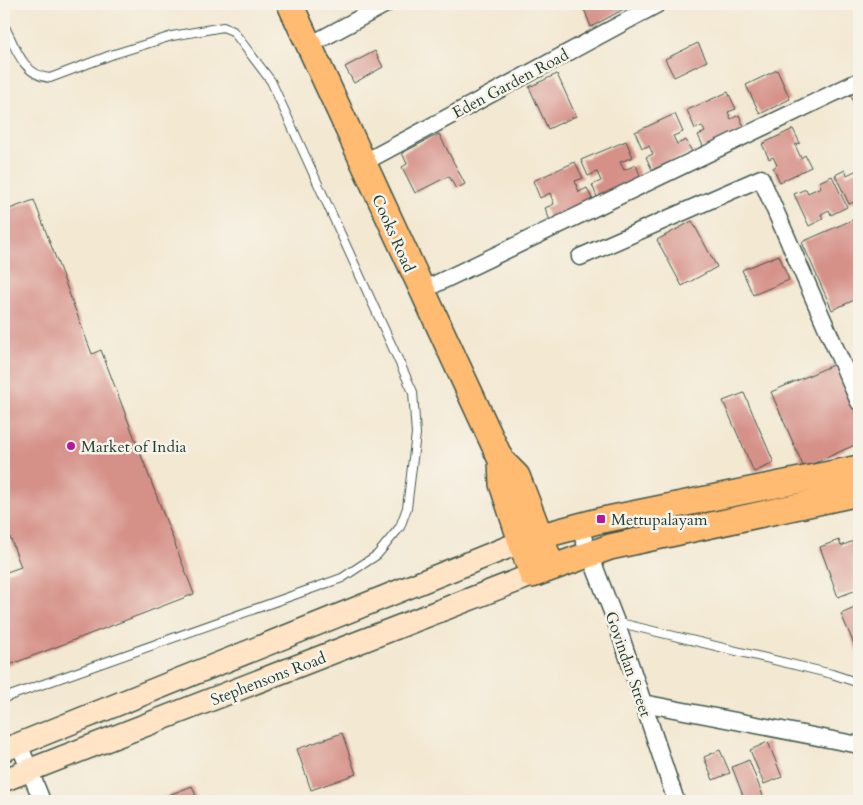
<svg xmlns="http://www.w3.org/2000/svg" width="863" height="805" font-family="Cardo,serif">
<rect width="100%" height="100%" fill="#f7f3e8"/>
<filter id="ink" filterUnits="userSpaceOnUse"><feTurbulence type="fractalNoise" baseFrequency=".02" numOctaves="2"/><feDisplacementMap in="SourceGraphic" scale="10" xChannelSelector="R" yChannelSelector="G"/><feConvolveMatrix kernelMatrix="1 2 1 2 8 2 1 2 1" color-interpolation-filters="sRGB"/></filter>
<filter id="wash" filterUnits="userSpaceOnUse"><feTurbulence type="fractalNoise" baseFrequency=".0096" numOctaves="4" result="noise"/><feDisplacementMap in="SourceGraphic" scale="20" xChannelSelector="R" yChannelSelector="G"/><feGaussianBlur stdDeviation="1.12" result="paint"/><feColorMatrix in="noise" values="0 0 0 0 0 0 0 0 0 0 0 0 0 0 0 0 0 1.4 0 .05"/><feComposite in="paint" operator="in"/></filter>
<g filter="url(#wash)">
<rect width="100%" height="100%" fill="#f3e8d2"/>
<g id="blocks">
<path fill="#d59088" d="M582,4h51l-42,23z
M698,43l9,18 -33,16 -9,-18z
M375,51l8,16 -29,16 -9,-16z
M777,70l13,29 -30,15 -14,-29z
M557,74l19,42 -28,13 -19,-42z
M859,87v28l-10,-24z
M728,92l8,17 -8,3 3,7 8,-4 6,14 -41,19 -6,-13 7,-3 -3,-6 -7,3 -8,-19z
M675,114l8,18 -10,4 4,8 9,-4 6,12 -40,18 -6,-13 7,-3 -4,-8 -7,2 -7,-16z
M793,129l7,14 -5,2 6,13 4,-3 6,12 -31,15 -7,-14 4,-3 -4,-8 -4,2 -7,-15z
M439,134l26,50 -9,5 -7,-13 -34,17 -13,-26 5,-3 -5,-11z
M626,141l7,16 -13,5 4,8 12,-5 6,15 -44,19 -6,-14 9,-4 -4,-9 -9,4 -7,-16z
M575,162l8,16 -8,3 4,11 8,-4 7,15 -43,20 -6,-15 9,-4 -4,-11 -10,5 -7,-17z
M859,164v36l-10,4 -14,-29 10,-5 2,5 12,-6 -2,-4z
M832,176l15,31 -16,8 -2,-5 -8,4 2,5 -14,7 -15,-32 12,-5 2,4 13,-6 -2,-5z
M34,200l58,154 9,-4 93,244 -190,73v-94l17,-6 -11,-30 -6,3v-329z
M859,217v81l-27,12 -30,-68z
M692,221l25,46 -35,19 -25,-46z
M779,255l10,25 -36,15 -11,-25z
M835,364l24,57v22l-55,25 -33,-76z
M744,393l30,70 -20,9 -31,-71z
M859,533v56l-21,8 -18,-50 19,-7 2,6 15,-6 -2,-5z
M859,606v50l-18,-42z
M342,733l14,41 -45,16 -14,-41z
M768,742l14,35 -18,7 -14,-34z
M720,750l10,23 -17,7 -9,-23z
M749,760l16,41h-20l-13,-34z
M192,786l6,15h-44z"/>
</g>
</g>
<g filter="url(#ink)">
<use href="#blocks" fill-opacity="0" stroke="#3f574c" stroke-width="1"/>
<g fill="none" stroke-linecap="round" stroke-linejoin="round">
<g stroke="#3f574c" stroke-width="10">
<path id="lane" d="M4,25c11,21 19,51 46,53l61,-23 61,-19 51,-9 10,4 38,50 142,311 3,42 -9,74 -7,19 -23,28 -35,23 -338,120
M616,622l216,52 27,9"/>
</g>
<g stroke="#3f574c" stroke-width="19">
<path id="street" d="M310,45l76,-41
M363,163l295,-159
M580,257l181,-79 98,224
M421,291l438,-210
M579,527l37,95 60,179
M643,703l216,42
M19,744l23,57"/>
</g>
<g stroke="#3f574c" stroke-width="25">
<path id="secondary" d="M4,750l517,-208
M4,780l528,-205"/>
</g>
<g stroke="#3f574c" stroke-width="28">
<path id="primary" d="M290,4l211,456 16,16 35,91
M501,460l1,24 30,91 78,-28 249,-54
M526,540l72,-19 261,-53"/>
</g>
<use href="#lane" stroke="#fff" stroke-width="8"/>
<use href="#street" stroke="#fff" stroke-width="16"/>
<use href="#secondary" stroke="#ffe4c6" stroke-width="22"/>
<use href="#primary" stroke="#ffbb71" stroke-width="25"/>
</g>
</g>
<g fill="#b5179e" stroke="#f7f3e8" stroke-width="2">
<circle cx="71" cy="446" r="5"/>
<rect x="596" y="514" width="10" height="10" rx="2.5"/>
</g>
<g text-anchor="middle" stroke-width="5" stroke-linejoin="round" paint-order="stroke">
<g font-size="16" fill="#1f3d34" stroke="#f7f3e8">
<text transform="translate(510 83) rotate(-28)" y="6">Eden Garden Road</text>
<text transform="translate(394 233) rotate(66)" y="6">Cooks Road</text>
<text transform="translate(629 664) rotate(71)" y="6">Govindan Street</text>
<text transform="translate(268 678) rotate(-21)" y="6">Stephensons Road</text>
</g>
<g font-size="16" fill="#1f3d34" stroke="#f7f3e8" text-anchor="start">
<text x="81" y="452">Market of India</text>
<text x="611" y="525">Mettupalayam</text>
</g>
</g>
<rect width="863" height="805" fill="none" stroke="#f7f3e8" stroke-width="20"/>
</svg>
